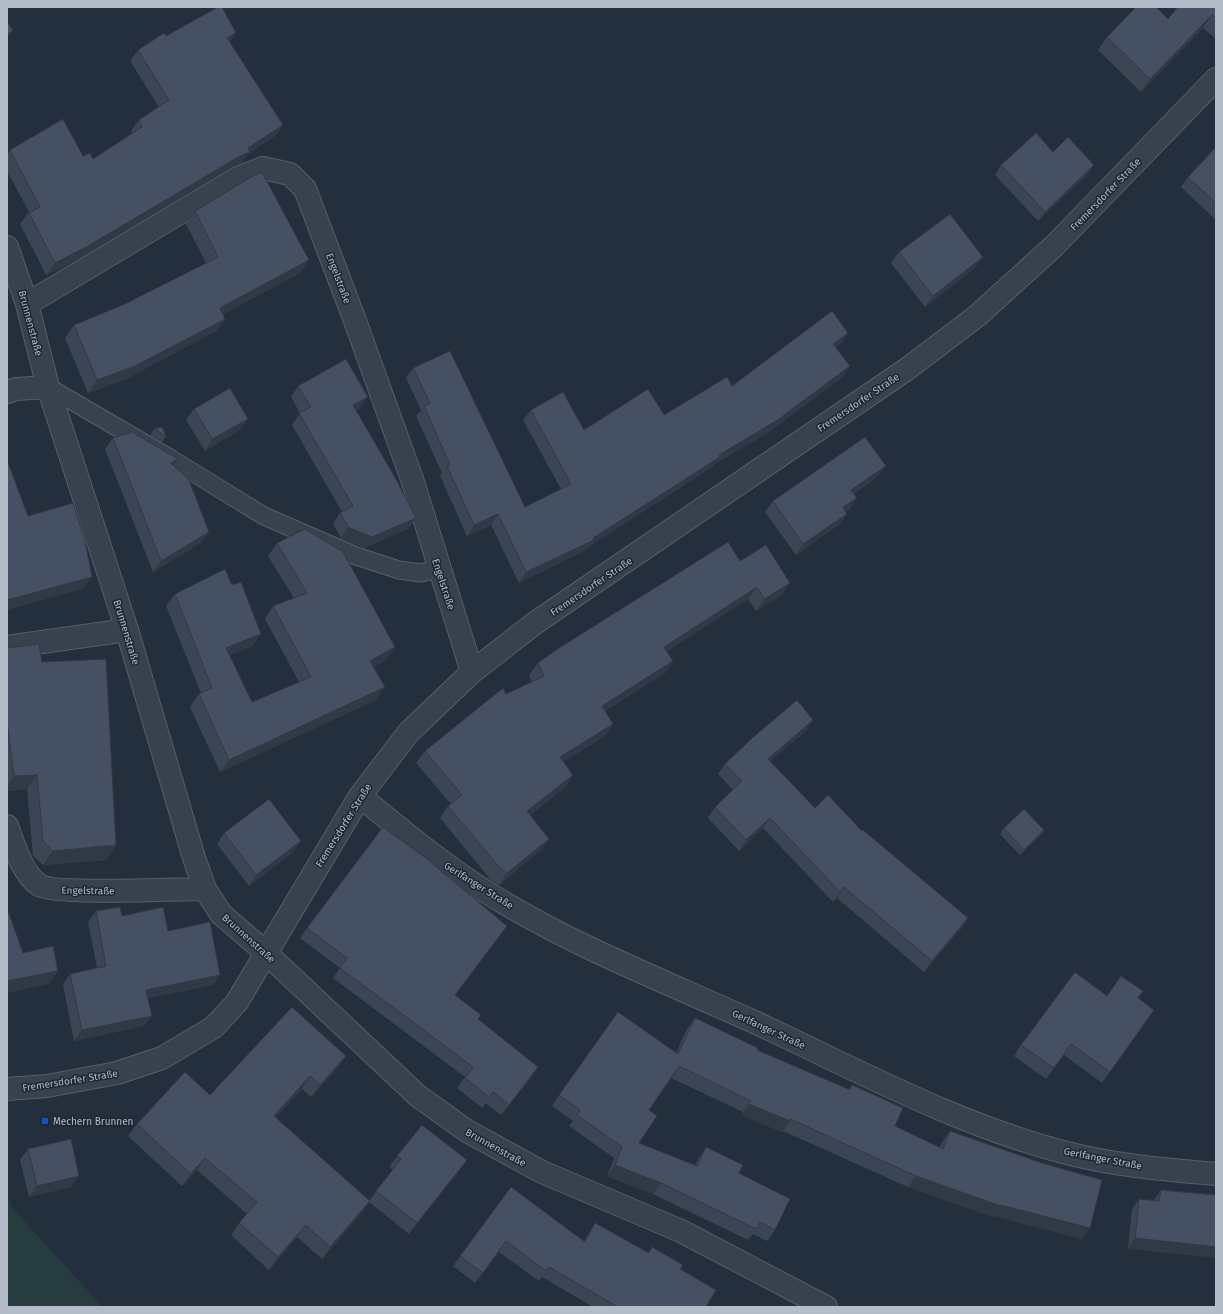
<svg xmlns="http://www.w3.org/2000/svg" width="1223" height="1314" font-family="'Fira Sans',sans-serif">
<rect width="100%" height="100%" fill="#242f3e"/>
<path fill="#263c3f" d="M7,1195l6,14 89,97 9,1h-104z"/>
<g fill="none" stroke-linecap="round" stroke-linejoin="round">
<g stroke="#565f6c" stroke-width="19">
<path id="lane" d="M48,387l120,70 96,59 92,40 43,14 22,3 18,-5"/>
</g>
<g stroke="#565f6c" stroke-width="24">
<path id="street" d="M7,247l20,57 21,83 79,243 67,228 11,31 16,25 44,38 153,144 49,35 75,41 139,59 145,76
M27,304l211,-126 25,-10 27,6 15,15 49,129 58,161 60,193
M7,392l9,-3 32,-2
M7,647l120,-17
M360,796c39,32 78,65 120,92 84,54 179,91 270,132 106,49 210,107 325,135 45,11 95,15 141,19
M7,826c7,19 15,47 32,59 14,10 141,4 166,4
M7,1089l40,-3 70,-13 45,-15 52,-31 23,-25 123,-206 49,-64 63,-60 63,-49 372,-254 70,-53 77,-70 162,-167"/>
</g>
<use href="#lane" stroke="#38414e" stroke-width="17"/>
<use href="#street" stroke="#38414e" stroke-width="22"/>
</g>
<path fill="#3b4654" d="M1216,7v32l-13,-11 -62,64 -43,-42 9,-13 61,-18z
M236,33l-6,9 53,83 -8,11 -27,18 -6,9 -10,4 -152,91 -34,17 -26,-51 9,-12 -22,-41v-16l3,-5 73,6 10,3 39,-25 -1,-3 8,-11 20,-13 -29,-46 8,-11 28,-14z
M1216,147v73l-35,-33 7,-10z
M1001,165l86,10 -49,46 -43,-46z
M195,211l105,62 -77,41 2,5 -9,12 -90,48 -38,14 -23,-55 9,-13 51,-21 81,-41 -20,-39z
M899,252l76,16 -50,39 -34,-44z
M848,333l-7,11 -5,3 7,30 -74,55 -54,32 -3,3 -122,79 -4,4 -67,33 -28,-58 -24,11 -27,-60 2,-3 -26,-57 5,-6 -15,-32 7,-10 112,139 36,-18 -38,-69 8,-10 53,20 80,-15 68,-29z
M298,386l62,22 -4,2 60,108 -8,11 -44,19 -23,-10 -8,-14 7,-11 2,-1 -50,-87 8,-12 -9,-16z
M194,409l54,10 -8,11 -35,21 -19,-31z
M154,429l12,7 -4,6 -12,-7z
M113,438l65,21 -4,7 35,66 -8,11 -48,29 -48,-123z
M878,476l-24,18 -4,15 -4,2 -6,13 -44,31 -31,-43 8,-11z
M277,543l109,117 -13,7 3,33 -156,72 -30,-65 9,-13 2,-1 -35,-87 9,-12 77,52 -22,9 22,47 47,-20 -34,-63 8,-13 21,-8 -26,-42z
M740,561l42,34 -26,16 -8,-12 -81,52 6,10 -8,12 -60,38v25l-42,26 10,13 -8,12 -35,28 19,24 -8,11 -42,35 -8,-5 -51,-62 8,-12 3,-2 -35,-41 9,-12 81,-57 26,-12 -3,-7 9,-12z
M7,648l35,14 74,183 -10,15 -63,5 -10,-9 -6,-67 -20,2z
M806,731l-36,30 45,47 47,23 106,87 -7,11 -37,43 -87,-74 -4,4 -70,-74 -24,23 -31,-33 7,-11 18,-17 -15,-16 7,-10z
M1004,828l40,2 -4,6 -20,19 -20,-21z
M224,833l69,19 -44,34 -32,-42z
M96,911l26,5 46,15 45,54 -65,13 -4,28 -70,15 -11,-57 7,-10 27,-6 -9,-46z
M307,928l192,8 -44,60 23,24 53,58 -30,37 -15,-12 -4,5 -25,-20 8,-11 -132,-99 7,-10 -40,-30z
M1107,996l31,2 16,12 -52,73 -38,-28 -18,24 -32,-23 7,-11z
M618,1012l58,41 11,-24 8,-11 62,32 92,39 3,-4 43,41 45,21 2,-5 8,-11 132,108 -88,-23 -1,1 -85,-30 -125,-56 -1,1 -41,-17 2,-3 -72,-34 -22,32 -10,33 56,22 4,-7 7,-11 33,26 36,57 -8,11 -14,-7 -5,6 -95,-46 -46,-18 7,-18 -45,-32 4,-5 -21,-15z
M337,1069l-26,28 -9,-8 -27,29 94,83 24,-31 -4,-3 8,-11 62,15 -50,63 -40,-32 -8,12 -39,45 -25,-22 -28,33 -38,-35 8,-12 8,-9 -50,-44 -15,16 -54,-50 9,-12 73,-29z
M28,1149l51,27 -8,11 -42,10 -9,-37z
M511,1187l73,54 11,-18 53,30 4,-6 28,22 26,38h-113l-51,-30 -3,4 -40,-29 -24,31 -22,-17z
M1161,1190l55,5 -88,54 4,-40 7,-10 14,2z"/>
<path fill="#303945" d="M1212,15l-9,13 -62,64 9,-13z
M13,30l-6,9v-4z
M236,33l-8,12 -1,-7z
M283,125l-8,11 -27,18 -6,9 -10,4 -152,91 -34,17 9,-12 193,-115z
M1094,165l-7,10 -49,46 7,-9z
M983,257l-8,11 -50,39 8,-11z
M309,260l-9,13 -89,48 9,-13z
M225,319l-9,12 -90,48 -38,14 9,-13z
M848,333l-7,11 -15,10 7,-10z
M850,366l-7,11 -74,55 -54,32 -3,3 -122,79 -4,4 -67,33 7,-11 67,-34 126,-83z
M368,397l-8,11 -15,8 8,-11z
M248,419l-8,11 -35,21 7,-12z
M178,459l-7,11v-7z
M886,466l-8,10 -34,24 7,-10z
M857,498l-7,11 -14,9 7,-11z
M498,514l-7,11 -24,11 7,-11z
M847,514l-7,10 -44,31 7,-11z
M416,518l-8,11 -44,19 -23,-10 7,-11z
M209,532l-8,11 -48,29 8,-11z
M92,577l-9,12 -76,21v-10z
M790,583l-8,12 -26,16 8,-12z
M757,587l-9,12 -92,60 8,-12z
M261,634l-9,12 -35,14 9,-12z
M395,647l-9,13 -25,13 9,-12z
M673,661l-8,12 -71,45 8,-12z
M385,687l-9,13 -156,72 9,-12z
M813,720l-7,11 -46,38 8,-10z
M613,724l-8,12 -54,33 9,-12z
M37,775l-10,14 -20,2v-5l7,-10z
M573,775l-8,12 -47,36 9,-12z
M770,818l-7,10 -24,23 7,-11z
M1044,830l-4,6 -20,19 4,-5z
M549,839l-8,11 -42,35 8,-12z
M301,841l-8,11 -44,34 7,-11z
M116,845l-10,15 -63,5 10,-14z
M844,887l-7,11 -4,4 7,-10z
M968,918l-7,11 -37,43 8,-11z
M507,926l-8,10 -52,70 8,-11z
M58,971l-9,13 -42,9v-12z
M220,975l-7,10 -74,15 7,-10z
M152,1016l-8,10 -70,15 8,-11z
M346,1056l-9,13 -26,28 9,-12z
M538,1067l-7,11 -30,37 8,-10z
M310,1076l-8,13 -37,40 9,-13z
M749,1104l41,17 -8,11 -41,-17z
M205,1158l-8,12 -15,16 9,-12z
M467,1160l-8,11 -50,63 8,-11z
M615,1165l46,18 -8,11 -46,-18z
M79,1176l-8,11 -42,10 8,-11z
M916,1176l174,52 -8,11 -88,-23 -1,1 -85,-30z
M370,1201l-9,13 -39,45 8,-12z
M306,1225l-9,12 -28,33 9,-13z
M1135,1238l81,9v11l-88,-9z
M506,1241l-7,11 -24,31 8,-10z"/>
<path fill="#455162" stroke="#303945" d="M218,7h4l14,26 -9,5 56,87 -35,23 2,4 -10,4 -152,90 -33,17 -26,-50 11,-6 -30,-57 53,-31 20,37 7,-3 3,6 49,-32 -3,-7 30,-20 -31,-50 26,-17 2,3z
M1136,7h20l12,12 10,-12h38v11l-4,-3 -62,64 -43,-42z
M7,22l6,8 -6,5z
M1036,133l17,19 15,-15 26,28 -49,47 -44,-47z
M1216,147v56l-28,-26z
M262,172l47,88 -89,48 5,11 -90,47 -38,14 -23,-55 51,-21 93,-47 -23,-46 58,-35z
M950,214l33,43 -50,39 -34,-44z
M832,311l16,22 -15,11 17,22 -74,55 -57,34 1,2 -127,81 1,2 -68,32 -28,-58 -24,11 -27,-59 3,-1 -26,-59 6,-3 -17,-35 37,-17 75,156 46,-23 -40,-74 32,-18 21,38 64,-41 16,26 63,-38 5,9z
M346,359l22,38 -15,8 44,76 19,37 -44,19 -24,-10 -8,-14 13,-7 -54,-93 12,-6 -13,-21z
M230,388l18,31 -36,20 -18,-30z
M162,427l4,9 -12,-7z
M132,432l46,27 -7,4 18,17 20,52 -48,29 -48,-123z
M865,437l21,29 -35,24 6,8 -14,9 4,7 -44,30 -30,-43z
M7,460l21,56 45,-13 12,37 7,37 -85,23z
M305,529l38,23 52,95 -25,14 15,26 -156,73 -30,-66 13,-6 -37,-94 50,-25 7,16 9,-3 20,52 -35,14 26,54 59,-25 -38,-71 34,-13 -30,-50z
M728,542l12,19 26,-16 24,38 -26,16 -7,-12 -93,60 9,14 -71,45 11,18 -53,33 13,18 -46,36 22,28 -42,34 -7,-5 -52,-62 14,-11 -37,-44 78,-63 3,6 38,-18 -6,-13 21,-15z
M39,644l3,18 64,-3 10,186 -63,6 -10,-10 -6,-66 -23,1 -7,-54v-74z
M797,700l16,20 -45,39 47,49 13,-13 34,36 1,-1 105,88 -36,43 -88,-74 -4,5 -70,-74 -24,22 -31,-33 27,-26 -17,-17 25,-24z
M269,799l32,42 -45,34 -32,-42z
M1024,809l20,21 -20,20 -20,-22z
M383,827l44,32 80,67 -52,69 26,20 -3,4 60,48 -29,38 -16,-13 -4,5 -24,-19 8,-11 -133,-99 7,-10 -40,-30z
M120,907l2,9 41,-9 5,24 42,-9 10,53 -74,15 6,26 -70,14 -12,-56 36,-8 -10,-55z
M7,908l16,45 30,-7 5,25 -51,10z
M1075,972l32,24 14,-20 22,15 -5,7 16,12 -44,62 -39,-28 -17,24 -33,-23z
M292,1007l54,49 -26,29 -10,-9 -36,40 96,85 -40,46 -24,-22 -28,32 -39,-34 18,-21 -52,-44 -14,16 -54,-50 48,-52 25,23z
M618,1012l60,42 17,-36 63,30 -1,2 93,40 2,-5 51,23 -8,18 48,23 7,-18 92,32 60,17 -12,48 -89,-23v1l-85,-30 -126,-57v2l-41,-17 2,-3 -72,-35 -30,44 8,6 -18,27 58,23 9,-19 37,18 -4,8 51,26 -15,31 -15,-8 -4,7 -95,-46 -46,-18 7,-18 -45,-32 3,-5 -21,-15z
M422,1125l45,35 -50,63 -41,-32 25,-32 -4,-3z
M71,1139l8,37 -42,10 -9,-37z
M511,1187l74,55 10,-19 54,30 3,-6 31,18 -3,4 36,21 -10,17h-88l-69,-40 -3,4 -40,-30 -23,32 -23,-17z
M1161,1190l55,5v52l-81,-9 4,-39 20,2z"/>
<rect fill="#1a4fb4" stroke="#1d2633" stroke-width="1.5" x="41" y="1117" width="8" height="8" rx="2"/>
<g text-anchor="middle" stroke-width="3" stroke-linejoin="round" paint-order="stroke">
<g font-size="10" fill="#b4bcc9" stroke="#1d2633">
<text transform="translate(1105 194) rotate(-46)" y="4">Fremersdorfer Straße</text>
<text transform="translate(339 278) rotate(69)" y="4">Engelstraße</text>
<text transform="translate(31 323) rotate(75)" y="4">Brunnenstraße</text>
<text transform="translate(858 402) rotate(-34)" y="4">Fremersdorfer Straße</text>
<text transform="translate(444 584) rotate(72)" y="4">Engelstraße</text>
<text transform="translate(591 586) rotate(-34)" y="4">Fremersdorfer Straße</text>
<text transform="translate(127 632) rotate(73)" y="4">Brunnenstraße</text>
<text transform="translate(343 825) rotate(-58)" y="4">Fremersdorfer Straße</text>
<text transform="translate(479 885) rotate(32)" y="4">Gerlfanger Straße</text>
<text transform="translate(88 890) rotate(1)" y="4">Engelstraße</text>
<text transform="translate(249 938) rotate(42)" y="4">Brunnenstraße</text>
<text transform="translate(769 1029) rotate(25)" y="4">Gerlfanger Straße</text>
<text transform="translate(70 1080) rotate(-9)" y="4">Fremersdorfer Straße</text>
<text transform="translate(496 1147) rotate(29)" y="4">Brunnenstraße</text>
<text transform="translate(1103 1158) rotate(11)" y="4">Gerlfanger Straße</text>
</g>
<g font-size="10" fill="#b4bcc9" stroke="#1d2633" text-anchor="start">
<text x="53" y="1125">Mechern Brunnen</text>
</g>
</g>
<rect width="1223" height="1314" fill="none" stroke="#b4bcc9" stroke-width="16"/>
</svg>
